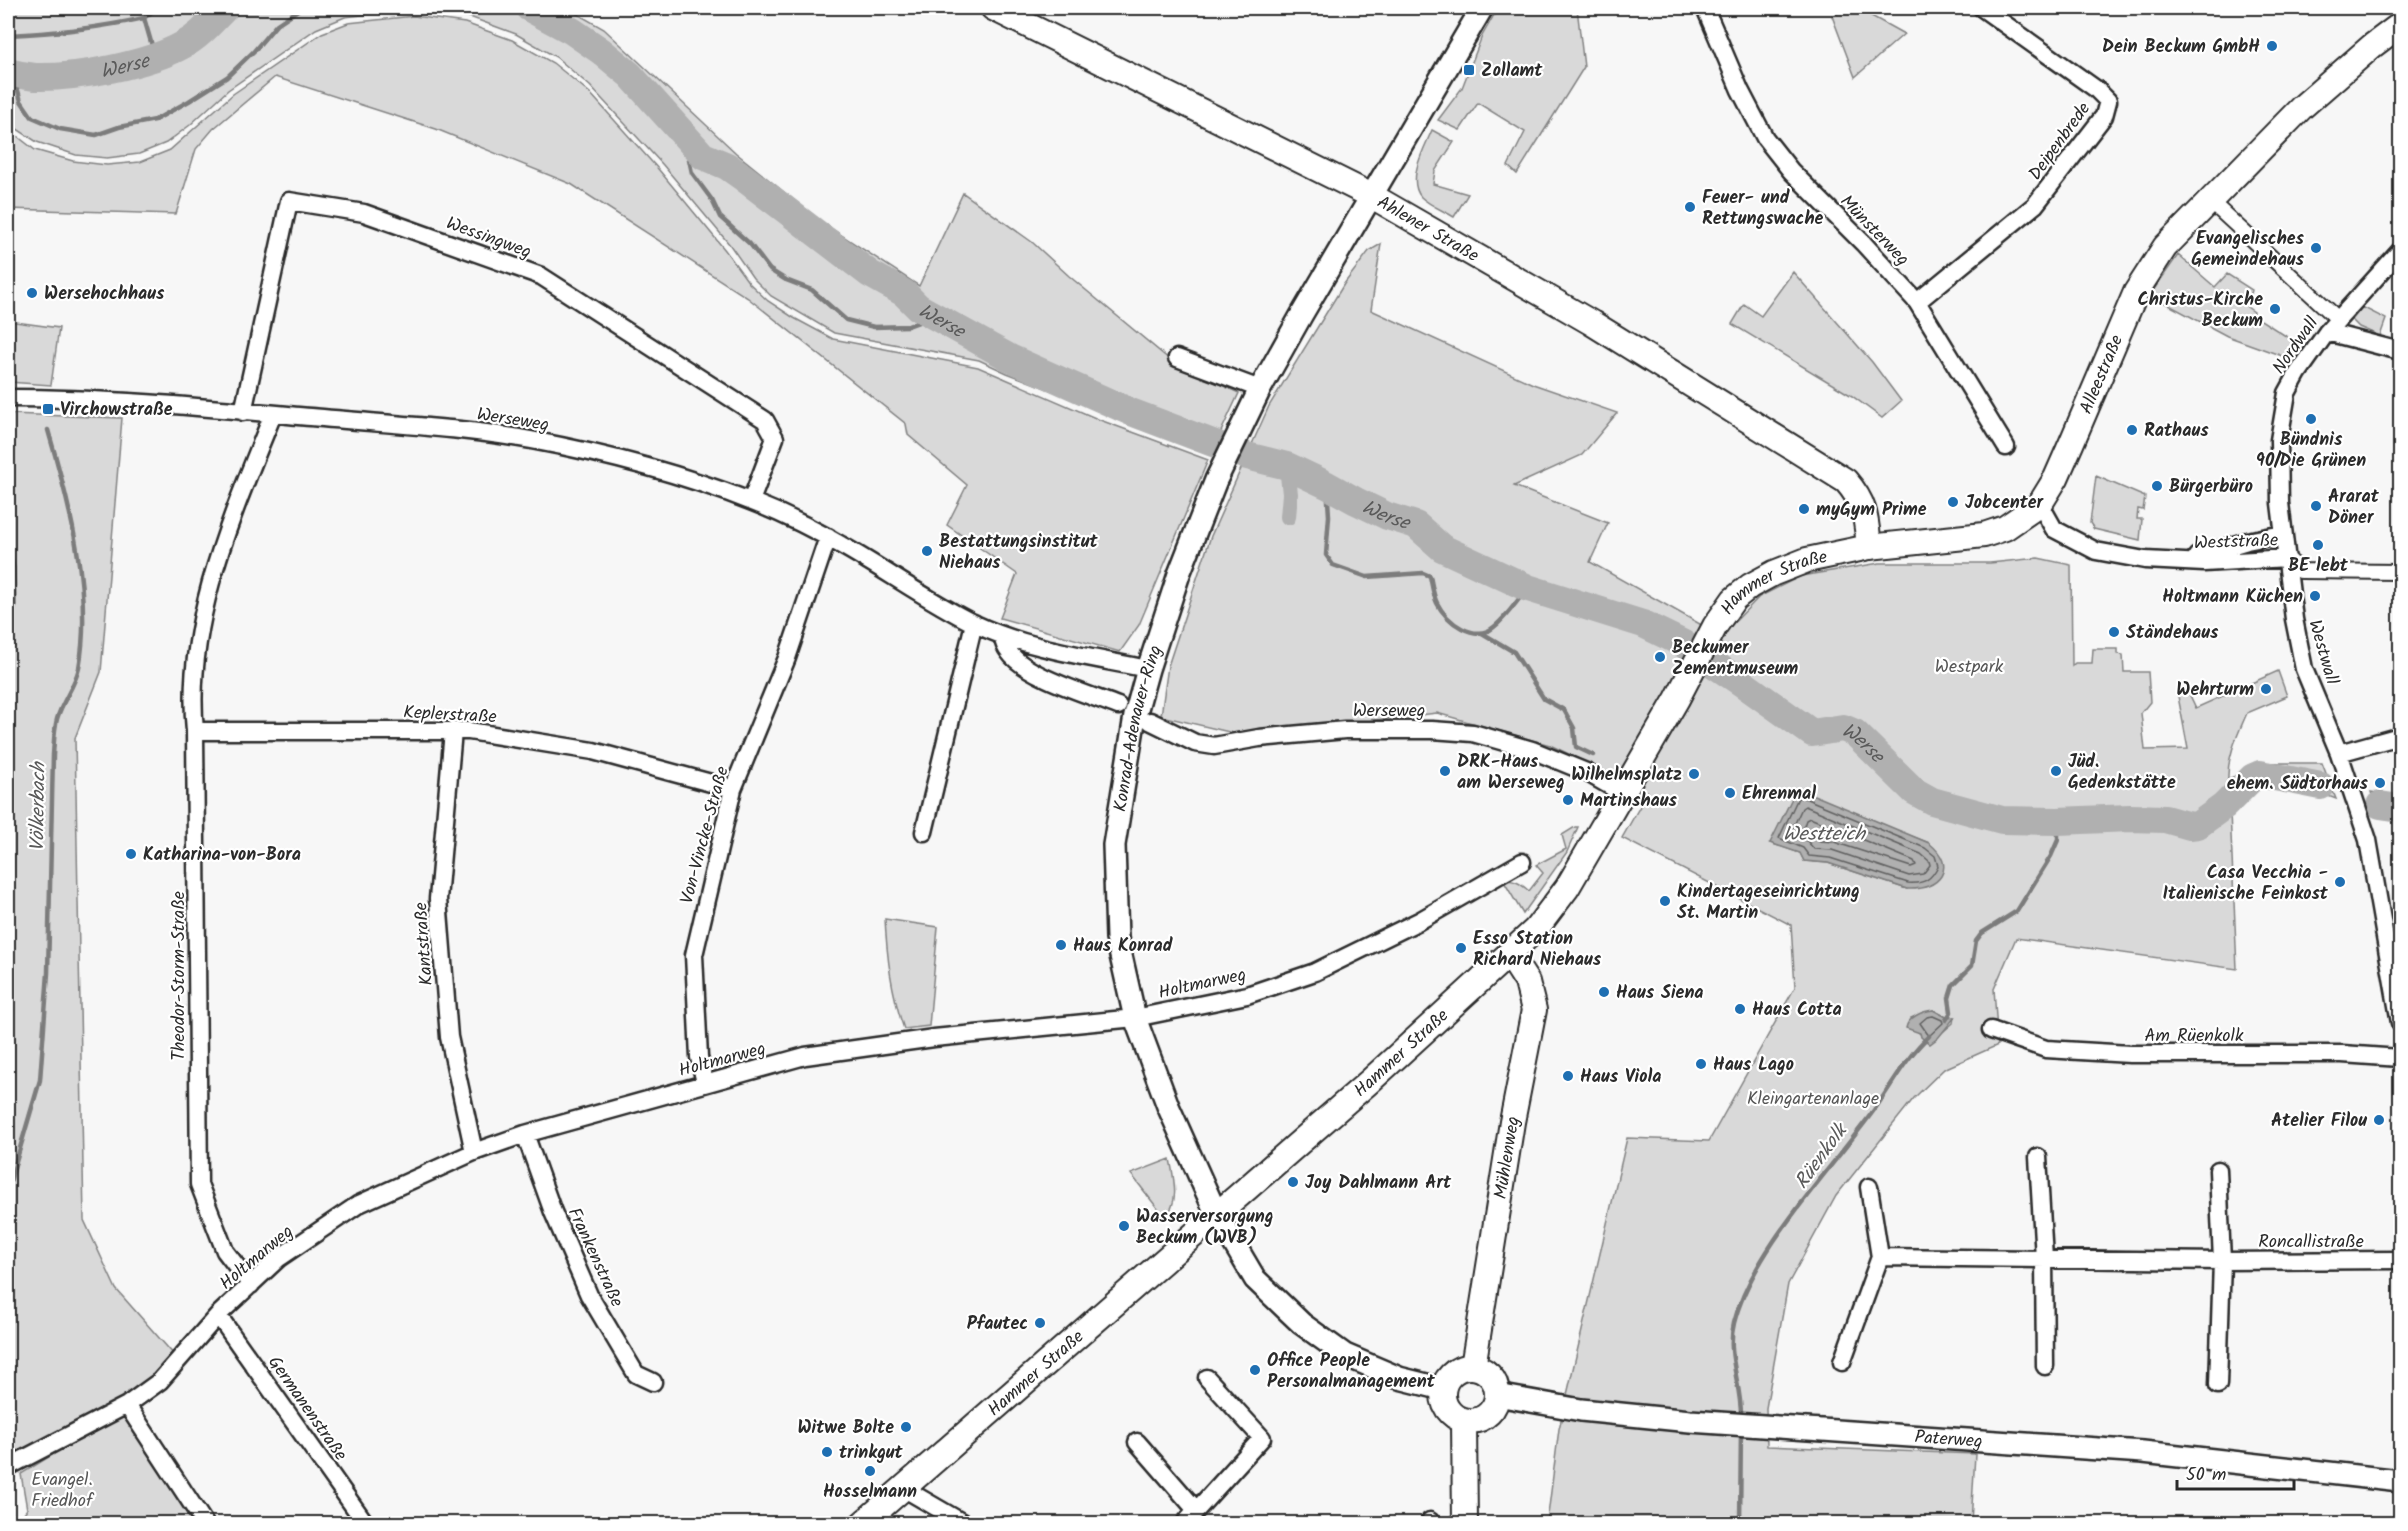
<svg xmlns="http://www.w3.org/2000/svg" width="2408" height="1531" font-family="Kalam,sans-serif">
<rect width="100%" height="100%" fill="#f7f7f7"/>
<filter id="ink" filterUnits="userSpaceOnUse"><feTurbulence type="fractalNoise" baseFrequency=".0167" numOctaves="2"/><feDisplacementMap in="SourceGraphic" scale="12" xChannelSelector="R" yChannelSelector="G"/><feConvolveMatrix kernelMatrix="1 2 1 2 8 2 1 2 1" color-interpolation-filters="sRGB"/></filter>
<g filter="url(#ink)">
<path fill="#d9d9d9" stroke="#828282" stroke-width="1.5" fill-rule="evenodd" d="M8,8h559l37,21 132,124 84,68 99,65 44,-93 69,49 37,34 106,88 64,29 -28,60 -204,-80 -28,-13 -145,-27 -63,-37 -18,-18 -23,-33 -67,-80 -73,-79 -34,-29 -40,-23 -49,-18 -54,-7 -68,8 -29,12 -88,61 -38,35 -24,18 -27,11 -32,4 -31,-3 -39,-13 -20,-13 -9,-13z
M1498,8h79l7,59 -67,107 -9,-8 17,-34 -47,-29 -18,27 -22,-10 24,-32 20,-52z
M1848,8h9l47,26 -49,43 -23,-61z
M414,16l51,7 47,17 41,23 37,30 69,77 66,80 24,33 19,18 26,17 39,21 145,28 122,53 108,40 -69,165 -19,27 -120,-34 17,-44 -70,-49 20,-40 -59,-50 -2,-11 -158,-126 -177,-114 -135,-55 -161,-52 -62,52 -17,20 -20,65 -168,-5v-80l27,21 38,11 34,4 33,-3 30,-12 63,-56 89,-61 26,-10z
M1432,130l22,12 -19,29 -2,13 35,10 -14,23c-10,-6 -25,-12 -33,-20 -15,-18 4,-50 11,-67z
M1381,244l-10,66 162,74 84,29 -35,42 -68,31 94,37 -18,39 131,74 38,-39 42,-21 79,-13h110l48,-5 33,7 1,101 3,-3h17l1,-14h25v5l5,1 1,17h24l2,30 -9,11 4,37 43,-1 -11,-58 9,-4 10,21 82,-37 9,25 -40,17c-9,21 -20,43 -19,66l39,-16h55l14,36 -21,-8 -54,-11 -10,4 -10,18 -11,10 7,157 -221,-31 -22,51 4,56 -54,24 -30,29 -78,98 -48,88 -22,124 1,38 208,8 -4,69h-424l12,-94 68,-291 82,3 86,-154 -4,-62 -169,-87 26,-46 -98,-47 -113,-32 -195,22 -81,-19 7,-50 43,-130 58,-130 75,-122 25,-33zM1855,814l74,29 -22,46 -79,-26 -24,-2 -4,-8 -30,-10zM1933,1010l15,8 6,-1 -1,6 -23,20 -14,-13 -5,-12z
M2178,255l37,32 12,-13 25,16 -5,17 7,5 -1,3 42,27 -7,16 -61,-22 -77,-41z
M1793,272l79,90 29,39 -19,17 -30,-22 -120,-72 12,-20 17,12z
M2362,307l24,12 -6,17 -21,-9 -7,-7z
M8,321l51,7 -8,57 -43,-3z
M8,414l114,4 -21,254 -26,66 9,482 32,69 59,67 -52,47 -115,54v-794l8,-57 -1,-38 -7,-36z
M2096,476l49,21 -2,13 -5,-1 -1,10h5l-2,21 -46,-11 -4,-6z
M2371,792l29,5v22l-22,-4z
M1575,827h3l-11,25 -44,62 -20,-34c12,0 17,3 26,11l14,-18 -7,-8 30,-16 -4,-14z
M885,919l53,8 -9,99 -25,3c-13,-37 -17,-72 -19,-110z
M1170,1159c4,21 10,42 -5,59l-34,-44z
M125,1415l70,108 -179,1 11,-15 -6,-35 52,-32z"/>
<path fill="#b0b0b0" stroke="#7b7b7b" stroke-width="1.5" d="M1797,788l132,55c30,24 10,48 -22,46l-79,-26 -24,-2 -4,-8 -30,-10z
M1933,1010l15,8 7,-1 -17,21 -8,6 -9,-7 -1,-4 -14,-5c2,-11 17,-17 27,-18z"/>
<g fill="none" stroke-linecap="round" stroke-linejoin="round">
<path stroke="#606060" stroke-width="1.5" d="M1802,797l123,51 10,8 3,10c-7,14 -14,18 -30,17l-78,-25 -21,-2 -6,-8 -24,-10 19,-40z
M1805,806l116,48 8,7 1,4 -7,9 -14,2 -77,-26 -18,-1 -7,-8 -17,-7 12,-26z
M1810,818l104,43 2,4 -5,2 -77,-25 -14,-1 -17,-12 3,-9z
M1933,1016l9,4 1,3 -14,13 -9,-13 7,-6z"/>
<path stroke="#7b7b7b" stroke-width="4.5" d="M8,35c46,-2 91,-7 136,-17
M155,56l-11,-38 13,-10
M13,73l8,28 11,16 28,12 36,6 23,-8 36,-7 34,-19 38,-24 27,-26 23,-27 24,-16
M684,136l8,37 20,27 8,17 30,27 20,26 16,10 26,10 34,30 28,7 34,-1 27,-10
M1327,485l2,31 -3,39 7,10 34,12 56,-4 7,3c2,9 3,19 7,27 9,19 38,40 57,24 13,-10 23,-27 34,-39
M1482,633l32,19 30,47 20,11 10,18 2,19 17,8
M1946,1020l5,-8 -2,-14 4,-13 19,-19 4,-25 6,-8 35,-22 34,-55 7,-16v-19
M8,1189l32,-109 8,-107 5,-218c1,-12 1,-25 4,-36 5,-18 18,-33 22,-51 14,-75 -10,-166 -31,-238
M1741,1418c1,-33 -15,-63 -7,-95 18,-72 96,-152 140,-213 18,-25 32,-53 55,-74
M1740,1524l1,-95"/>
<path stroke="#b0b0b0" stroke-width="16" d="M1287,466l3,28 -2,23"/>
<g stroke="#b0b0b0" stroke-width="28">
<path id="s1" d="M529,8l43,23 29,20 29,24 73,81 24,10 17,12 126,96 34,19 14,14 92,51 121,54 116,44 40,10 40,19 29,16 31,15 29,9 26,23 86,40 115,36 39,19 60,40 70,50 31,-5 12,5 59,58 18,10 70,19 56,1 72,-3 35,1 25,7 8,-1 26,-19 29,-29 7,-3 61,12"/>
<path id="s2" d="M8,72c8,2 18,4 27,5 42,1 112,-12 148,-32 17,-9 29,-24 42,-37"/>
<path d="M2380,805l20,3"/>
</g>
<g stroke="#2b2b2b" stroke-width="18">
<path id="pedestrian" d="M2209,200l129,119
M2287,558l14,13 99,1"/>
</g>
<g stroke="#2b2b2b" stroke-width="21">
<path id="minor" d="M1705,8l35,82 25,48 26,33 72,72 54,59 89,145
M2400,251l-73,81 -29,41 -11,20 -8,47 1,63 14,116 10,50 35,84 29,87 32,183
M1917,302l118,-97 69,-89 4,-15 -12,-12 -114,-81
M2327,332l73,19
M1177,358l83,31
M8,398c101,0 203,10 303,19 73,7 148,10 220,23 75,14 148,33 219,61 31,12 62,27 91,44 45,25 87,56 134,79 53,25 115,33 173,45
M243,412l46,-211 75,12 177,63 224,144 10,18 -24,63
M2040,504l14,25 42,22 49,9 59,3 83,-5
M2197,556l50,-15 36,-7
M1002,635c1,6 3,12 7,17 16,24 81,43 109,54
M1150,721l45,22 19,3 45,-8 86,-8h87l41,3 59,17 54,22 36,21
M195,731h274l124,20 140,38
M453,731l-15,168 11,138 25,115
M2339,753l61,-17
M924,832l50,-209
M1991,1030l55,19 84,5h212l58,4
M705,1083l-6,-26 -5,-102 39,-166 54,-131 41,-121
M525,1134l28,78 36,83 47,79 17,8
M2038,1157l6,101 1,108
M1869,1187l11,70
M251,1285l-26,-34 -26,-67 -4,-453c-11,-110 38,-217 78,-317
M218,1315l148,209
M1842,1362l38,-105 342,4 178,-1
M2218,1385l4,-124 -4,-91
M127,1405l78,119
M1137,1442l59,68
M8,1467l119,-62 33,-24 58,-66 61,-57 80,-54 115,-52 51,-18 280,-78 129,-18 201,-20 112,-23 68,-23 104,-51 103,-59
M903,1488l62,36
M1184,1524l78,-86 -55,-60
M1430,1524v-3"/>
</g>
<g stroke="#2b2b2b" stroke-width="26">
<g id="tertiary">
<path id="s3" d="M1443,1389l-44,-11 -54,-23 -43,-31 -47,-45 -39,-66 -48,-107 -33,-88 -18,-80 -3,-93 21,-129 13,-47 31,-95 37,-94 44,-91 42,-75 180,-306"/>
<path id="s4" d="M1497,1395l84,15 109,11 453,31 257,29"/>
</g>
</g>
<g stroke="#2b2b2b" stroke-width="28">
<g id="secondary">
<path id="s5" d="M993,8l379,188 220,127 254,158c20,23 20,37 23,66"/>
<path id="s6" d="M1473,1367l39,-245 22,-112 -7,-28 -18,-28"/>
<circle cx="1470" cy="1394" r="27"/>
<path d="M1464,1421l1,103"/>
<path id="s7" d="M862,1524l508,-443 166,-152 31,-41 110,-189 38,-73 19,-27 16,-13 24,-13 33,-13 62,-13 115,-12 21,-7 35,-24 16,-26 15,-34 65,-152 29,-45 137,-140 70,-61 28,-21"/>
</g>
</g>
<use href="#pedestrian" stroke="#fff" stroke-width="14"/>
<use href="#minor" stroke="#fff" stroke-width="16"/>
<use href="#tertiary" stroke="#fff" stroke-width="21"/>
<use href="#secondary" stroke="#fff" stroke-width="24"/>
</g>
</g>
<g fill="#1f6fb2" stroke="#fff" stroke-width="2">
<circle cx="2272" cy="46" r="6"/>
<rect x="1463" y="64" width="12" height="12" rx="3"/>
<circle cx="1690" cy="207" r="6"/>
<circle cx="2316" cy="248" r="6"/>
<circle cx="32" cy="293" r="6"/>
<circle cx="2275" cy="309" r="6"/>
<rect x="42" y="403" width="12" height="12" rx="3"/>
<circle cx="2311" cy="419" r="6"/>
<circle cx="2132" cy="430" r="6"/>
<circle cx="2157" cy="486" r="6"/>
<circle cx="1953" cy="502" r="6"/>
<circle cx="2316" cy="506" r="6"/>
<circle cx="1804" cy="509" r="6"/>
<circle cx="2318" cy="545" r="6"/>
<circle cx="927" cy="551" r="6"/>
<circle cx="2315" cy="596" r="6"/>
<circle cx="2114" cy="632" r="6"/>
<circle cx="1660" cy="657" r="6"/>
<circle cx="2266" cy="689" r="6"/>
<circle cx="1445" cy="771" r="6"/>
<circle cx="2056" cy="771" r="6"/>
<circle cx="1694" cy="774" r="6"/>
<circle cx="2380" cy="783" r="6"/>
<circle cx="1730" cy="793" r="6"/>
<circle cx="1568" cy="800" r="6"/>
<circle cx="131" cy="854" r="6"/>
<circle cx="2340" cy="882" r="6"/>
<circle cx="1665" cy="901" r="6"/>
<circle cx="1061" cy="945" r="6"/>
<circle cx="1461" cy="948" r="6"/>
<circle cx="1604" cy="992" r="6"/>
<circle cx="1740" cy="1009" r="6"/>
<circle cx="1701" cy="1064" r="6"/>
<circle cx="1568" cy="1076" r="6"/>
<circle cx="2379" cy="1120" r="6"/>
<circle cx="1293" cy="1182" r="6"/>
<circle cx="1124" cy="1226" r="6"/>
<circle cx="1040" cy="1323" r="6"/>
<circle cx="1255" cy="1370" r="6"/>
<circle cx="906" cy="1427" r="6"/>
<circle cx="827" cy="1452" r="6"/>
<circle cx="870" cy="1471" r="6"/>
</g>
<g text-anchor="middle" stroke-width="4.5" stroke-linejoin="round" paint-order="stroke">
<g font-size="18" font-weight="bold" fill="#2b2b2b" stroke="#fff" text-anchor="start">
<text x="2260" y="52" text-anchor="end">Dein Beckum GmbH</text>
<text x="1481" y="76">Zollamt</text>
<text x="1702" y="203">Feuer- und<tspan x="1702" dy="21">Rettungswache</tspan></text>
<text x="2304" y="244" text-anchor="end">Evangelisches<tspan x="2304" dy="21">Gemeindehaus</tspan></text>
<text x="44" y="299">Wersehochhaus</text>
<text x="2263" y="305" text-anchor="end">Christus-Kirche<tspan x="2263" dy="21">Beckum</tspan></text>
<text x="60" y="415">Virchowstraße</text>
<text x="2144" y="436">Rathaus</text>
<text x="2311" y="445" text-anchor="middle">Bündnis<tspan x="2311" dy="21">90/Die Grünen</tspan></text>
<text x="2169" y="492">Bürgerbüro</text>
<text x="2328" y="502">Ararat<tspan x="2328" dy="21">Döner</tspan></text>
<text x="1965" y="508">Jobcenter</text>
<text x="1816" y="515">myGym Prime</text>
<text x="939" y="547">Bestattungsinstitut<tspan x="939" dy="21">Niehaus</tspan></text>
<text x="2318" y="571" text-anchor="middle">BE lebt</text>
<text x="2303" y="602" text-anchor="end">Holtmann Küchen</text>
<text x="2126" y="638">Ständehaus</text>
<text x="1672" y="653">Beckumer<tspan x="1672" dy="21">Zementmuseum</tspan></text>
<text x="2254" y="695" text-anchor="end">Wehrturm</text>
<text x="1457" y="767">DRK-Haus<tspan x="1457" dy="21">am Werseweg</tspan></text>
<text x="2068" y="767">Jüd.<tspan x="2068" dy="21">Gedenkstätte</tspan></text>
<text x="1682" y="780" text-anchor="end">Wilhelmsplatz</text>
<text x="2368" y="789" text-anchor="end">ehem. Südtorhaus</text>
<text x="1742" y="799">Ehrenmal</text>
<text x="1580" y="806">Martinshaus</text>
<text x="143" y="860">Katharina-von-Bora</text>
<text x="2328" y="878" text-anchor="end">Casa Vecchia -<tspan x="2328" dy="21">Italienische Feinkost</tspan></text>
<text x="1677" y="897">Kindertageseinrichtung<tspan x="1677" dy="21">St. Martin</tspan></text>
<text x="1473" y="944">Esso Station<tspan x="1473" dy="21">Richard Niehaus</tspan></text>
<text x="1073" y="951">Haus Konrad</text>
<text x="1616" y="998">Haus Siena</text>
<text x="1752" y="1015">Haus Cotta</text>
<text x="1713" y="1070">Haus Lago</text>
<text x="1580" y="1082">Haus Viola</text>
<text x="2367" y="1126" text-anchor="end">Atelier Filou</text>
<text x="1305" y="1188">Joy Dahlmann Art</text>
<text x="1136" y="1222">Wasserversorgung<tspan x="1136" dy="21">Beckum (WVB)</tspan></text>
<text x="1028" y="1329" text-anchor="end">Pfautec</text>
<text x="1267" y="1366">Office People<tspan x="1267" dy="21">Personalmanagement</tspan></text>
<text x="894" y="1433" text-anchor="end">Witwe Bolte</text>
<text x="839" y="1458">trinkgut</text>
<text x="870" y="1497" text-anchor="middle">Hosselmann</text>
</g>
<g font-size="18" fill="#2b2b2b" stroke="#fff">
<text transform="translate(2059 141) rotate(-54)" y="6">Deipenbrede</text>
<text dy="6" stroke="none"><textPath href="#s5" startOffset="488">Ahlener Straße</textPath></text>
<text transform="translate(1875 230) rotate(46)" y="6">Münsterweg</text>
<text transform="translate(489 237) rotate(20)" y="6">Wessingweg</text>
<text transform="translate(2295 345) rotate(-55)" y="6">Nordwall</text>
<text dy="6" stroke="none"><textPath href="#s7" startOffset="1755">Alleestraße</textPath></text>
<text transform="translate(513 419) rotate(9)" y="6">Werseweg</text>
<text transform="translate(2236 541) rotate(-2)" y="6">Weststraße</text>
<text dy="6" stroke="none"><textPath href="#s7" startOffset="1328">Hammer Straße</textPath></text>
<text transform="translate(2324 652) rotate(74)" y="6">Westwall</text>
<text x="1389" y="716">Werseweg</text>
<text transform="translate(450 714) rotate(3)" y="6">Keplerstraße</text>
<text dy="6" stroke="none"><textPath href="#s3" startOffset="804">Konrad-Adenauer-Ring</textPath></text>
<text transform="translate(704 835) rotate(-75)" y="6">Von-Vincke-Straße</text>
<text transform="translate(423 944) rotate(-94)" y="6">Kantstraße</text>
<text transform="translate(178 976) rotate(-90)" y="6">Theodor-Storm-Straße</text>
<text transform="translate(1202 983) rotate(-12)" y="6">Holtmarweg</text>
<text x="2194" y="1041">Am Rüenkolk</text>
<text dy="6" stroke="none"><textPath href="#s7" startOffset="716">Hammer Straße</textPath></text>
<text transform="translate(722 1059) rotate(-15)" y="6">Holtmarweg</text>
<text dy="6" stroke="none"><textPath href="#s6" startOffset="212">Mühlenweg</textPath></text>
<text x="2311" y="1247">Roncallistraße</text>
<text transform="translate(256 1257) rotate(-40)" y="6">Holtmarweg</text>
<text transform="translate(596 1257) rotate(65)" y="6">Frankenstraße</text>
<text dy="6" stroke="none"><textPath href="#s7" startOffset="230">Hammer Straße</textPath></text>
<text transform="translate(308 1408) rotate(55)" y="6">Germanenstraße</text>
<text dy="6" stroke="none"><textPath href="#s4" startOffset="454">Paterweg</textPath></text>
</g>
<g font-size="18" fill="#565656" stroke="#fff">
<text x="1969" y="672">Westpark</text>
<text x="1813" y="1104">Kleingartenanlage</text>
<text x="62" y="1485">Evangel.<tspan x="62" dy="21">Friedhof</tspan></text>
</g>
<g font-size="20" font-style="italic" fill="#5a5a5a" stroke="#fff">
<text dy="7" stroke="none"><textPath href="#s2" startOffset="118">Werse</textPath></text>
<text dy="7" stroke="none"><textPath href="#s1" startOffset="522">Werse</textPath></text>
<text dy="7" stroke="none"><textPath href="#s1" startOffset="1008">Werse</textPath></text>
<text dy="7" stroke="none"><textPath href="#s1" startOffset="1548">Werse</textPath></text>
<text transform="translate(37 807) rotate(-89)" y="7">Völkerbach</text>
<text x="1824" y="840">Westteich</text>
<text transform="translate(1820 1156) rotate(-54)" y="7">Rüenkolk</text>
</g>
</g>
<rect width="2408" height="1531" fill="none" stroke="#fff" stroke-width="30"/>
<rect x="15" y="15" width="2378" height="1501" fill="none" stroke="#2b2b2b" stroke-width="2" filter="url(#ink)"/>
<path d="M2177 1480v9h117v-9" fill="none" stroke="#2b2b2b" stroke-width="3"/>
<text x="2186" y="1480" font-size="18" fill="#2b2b2b" stroke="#ffffff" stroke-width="4.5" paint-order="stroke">50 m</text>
</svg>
